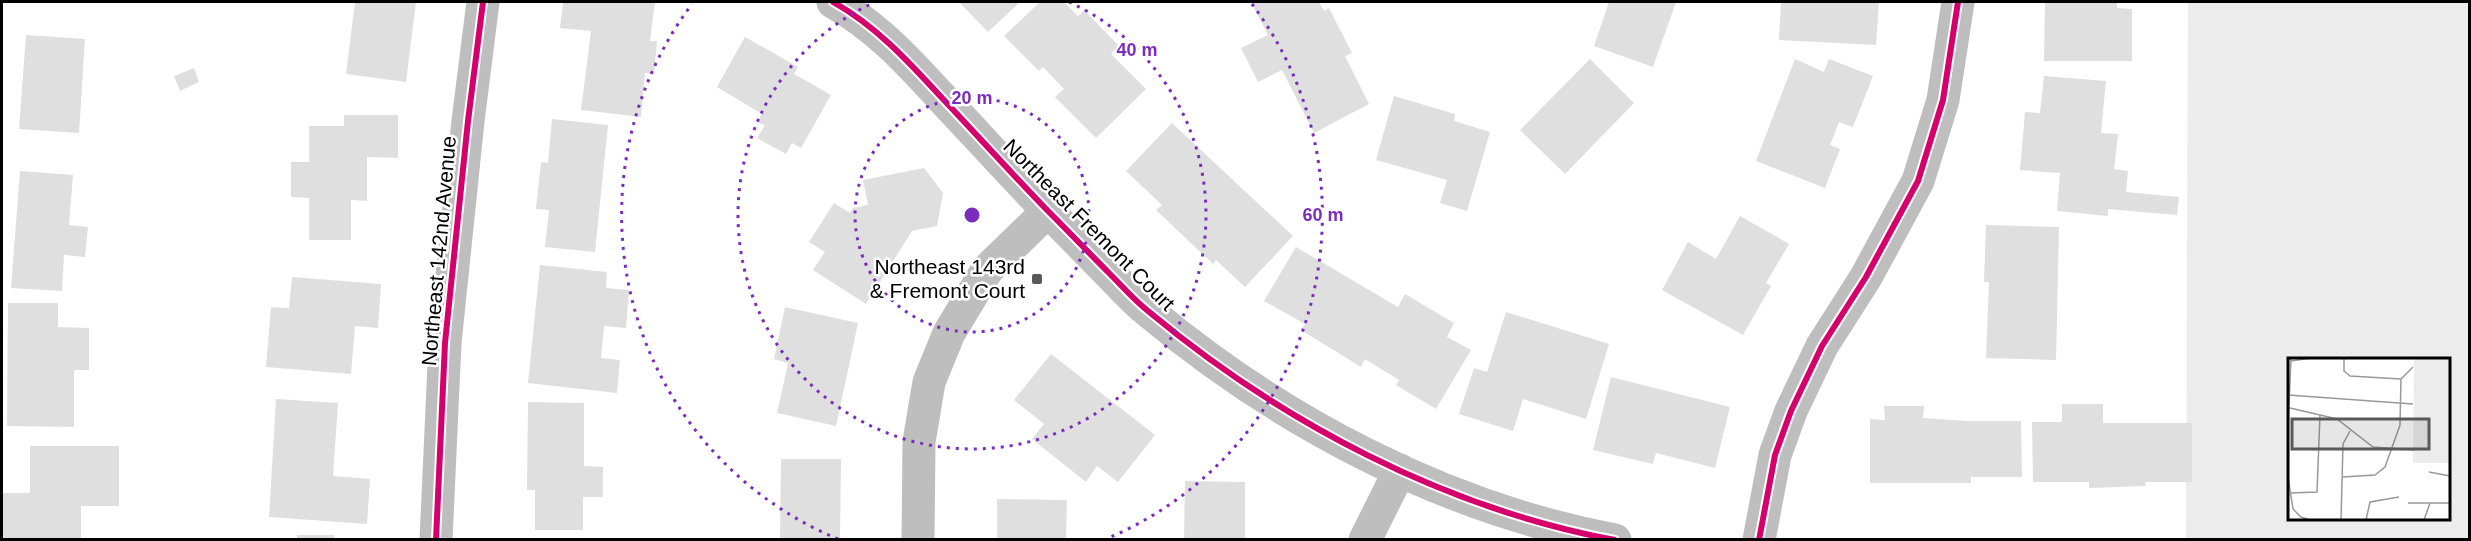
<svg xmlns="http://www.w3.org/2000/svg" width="2471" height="541" font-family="Helvetica,sans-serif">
<rect width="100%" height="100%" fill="#fff"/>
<path fill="#ececec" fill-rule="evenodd" d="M2188,2h281v537h-283zM2290,360h158v158h-158z"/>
<path fill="#dfdfdf" d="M355,2h61l-10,80 -60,-8z
M563,2h92l-5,39h7l-3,33 -9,-1 -4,44 -60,-7 10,-79 -31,-3z
M959,2h61l-32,30z
M1040,2h24l14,14 6,-6 35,36 -8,8 35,35 -50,49 -41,-41 9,-8 -21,-22 -4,4 -35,-35z
M1251,2h68l5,9 5,-3 23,45 -7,3 24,48 -55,29 -32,-63 -24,12 -17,-34 27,-13z
M1609,2h67l-23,65 -59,-21z
M1781,2h98l-3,43 -97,-5z
M2045,2h72v6l15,1v52h-88z
M26,35l59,4 -6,94 -60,-4z
M745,37l53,30 -4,7 37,21 -30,53 -9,-5 -6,11 -29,-16 8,-13 -8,-3 5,-8 -45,-27z
M1590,59l44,44 -69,71 -45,-44z
M1795,59l29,13 5,-13 44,17 -20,51 -14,-5 -9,23 10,4 -15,39 -69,-27z
M194,68l5,14 -19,9 -6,-15z
M2044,76l62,5 -5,52 17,1 -4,35 14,2 -2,21 53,5 -2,18 -69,-6v7l-51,-5 3,-38 -40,-3 5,-58 15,1z
M1394,96l61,18 -1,7 36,11 -23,79 -27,-8 7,-23 -71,-20z
M344,115h54v43l-31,-1v44l-16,-1v40h-42v-42l-18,-1v-35h18v-36h35z
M552,119l56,6 -13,127 -50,-5 4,-37 -13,-1 5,-47 7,1z
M1172,123l121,113 -48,51 -29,-27 -3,4 -57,-54 6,-5 -36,-34z
M924,168l19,25 -6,33 -25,5 -46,73 -53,-34 12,-18 -16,-10 25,-39 16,10 3,-5 15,-3 -5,-25z
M20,171l53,4 -4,50 19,2 -3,30 -21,-2 -2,36 -51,-3z
M1740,216l49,28 -23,39 5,3 -28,49 -81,-45 26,-48 28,17z
M1986,225l73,2 -3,133 -70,-2 3,-76h-5z
M1296,247l102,60 7,-13 49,29 -7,14 24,13 -35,59 -40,-24 3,-5 -34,-21 -4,8 -60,-37 4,-6 -41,-23z
M540,265l67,7 -1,16 23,2 -3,38 -22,-2 -3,32 19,2 -3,33 -89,-10z
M292,277l89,7 -3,44 -23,-2 -4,48 -85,-7 5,-60 18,1z
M8,303h50v24l31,1v42h-15v57l-67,-1z
M785,307l73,16 -22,103 -59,-13 11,-50 -14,-4z
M1506,312l103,32 -23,75 -63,-20 -10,32 -54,-17 15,-46 13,4z
M1051,354l104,81 -37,47 -21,-16 -11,16 -54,-43 12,-15 -30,-24z
M1611,377l119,30 -15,61 -59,-15 -3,11 -60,-14z
M276,399l62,4 -5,73 37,3 -3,45 -98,-7z
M528,402l56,1v63l19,1v30h-20v33h-48v-40h-8z
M2062,404h41v19h89v59h-47l1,4 -57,2v-6h-56l-1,-60h30z
M1884,406h40l-1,12 44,3h54l1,56h-51v6h-101v-64l15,1z
M30,446h89v60h-38v34h-79v-47h28z
M781,459h60l-1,81h-60z
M1185,481l60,1v58h-61z
M997,499l70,1 -1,40h-69z
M297,535h37v5h-37z"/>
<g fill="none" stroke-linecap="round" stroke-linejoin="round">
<path stroke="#bebebe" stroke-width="33" d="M833,2c43,24 75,59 109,96 35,37 70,76 106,113 21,21 41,42 62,63 12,12 24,26 38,37 133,111 296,197 467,229
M436,540l9,-197 23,-222 15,-119
M918,540l1,-98 10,-60 20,-49 38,-63 61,-59
M1365,540l35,-70
M1759,540l16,-85 16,-44 31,-65 44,-69 52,-96 25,-81 15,-98"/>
<g stroke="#fff" stroke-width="10">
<path id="cycleway" d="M833,2c43,24 75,59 109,96 35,37 70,76 106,113 21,21 41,42 62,63 12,12 24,26 38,37 133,111 296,197 467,229
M436,540l9,-197 23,-222 15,-119
M1759,540l16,-85 16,-44 31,-65 44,-69 52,-96 25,-81 15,-98"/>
</g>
<use href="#cycleway" stroke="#d6006c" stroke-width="6"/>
</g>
<g fill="none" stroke="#7b2cbf" stroke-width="3" stroke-dasharray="3 6">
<circle cx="972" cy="215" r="117"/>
<path d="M1069 2A234 234 0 1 1 875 2"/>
<path d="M838 539A351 351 0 0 1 692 4M1252 4A351 351 0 0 1 1106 539"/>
</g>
<rect fill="#595959" stroke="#fff" stroke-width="2" x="1031" y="273" width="12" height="12" rx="3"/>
<g text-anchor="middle" stroke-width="5" stroke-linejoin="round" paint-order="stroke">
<g font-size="21" fill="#000" stroke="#fff">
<text transform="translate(1089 225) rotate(45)" y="7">Northeast Fremont Court</text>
<text transform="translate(439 251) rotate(-85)" y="7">Northeast 142nd Avenue</text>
</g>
<g font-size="21" fill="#000" stroke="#fff" text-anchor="end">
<text x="1025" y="274">Northeast 143rd<tspan x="1025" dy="24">&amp; Fremont Court</tspan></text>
</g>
</g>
<g transform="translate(2288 358)">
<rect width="162" height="162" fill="#fff"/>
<path d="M126,0h36v105h-37z" fill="#ececec"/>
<path fill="none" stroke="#999" stroke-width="1.5" d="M56,0v13l6,5 51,3M3,3l20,-3M0,37l125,9M2,50l47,11 36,28 41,3M0,71l3,-71M141,114l21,4M0,119l5,32 8,8 9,3M55,119l32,-2 10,-8 15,-42 1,-46 12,-12M2,135l27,-1 3,-77M120,145h42M53,162l2,-76 7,-13M78,162l4,-18 29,-5M136,162l6,-17"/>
<path fill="#595959" fill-opacity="0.15" stroke="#595959" stroke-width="3" d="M4,61h137v30h-137z"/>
<rect width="162" height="162" fill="none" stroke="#000" stroke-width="3"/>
</g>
<circle cx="972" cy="215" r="9" fill="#7b2cbf" stroke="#fff" stroke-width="3"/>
<g font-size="18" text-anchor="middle" font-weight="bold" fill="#7b2cbf" stroke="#fff" stroke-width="5" stroke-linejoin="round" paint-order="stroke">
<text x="1137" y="56">40 m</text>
<text x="972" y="104">20 m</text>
<text x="1323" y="221">60 m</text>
</g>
<rect width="2471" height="541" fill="none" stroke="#000000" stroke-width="6"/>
</svg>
